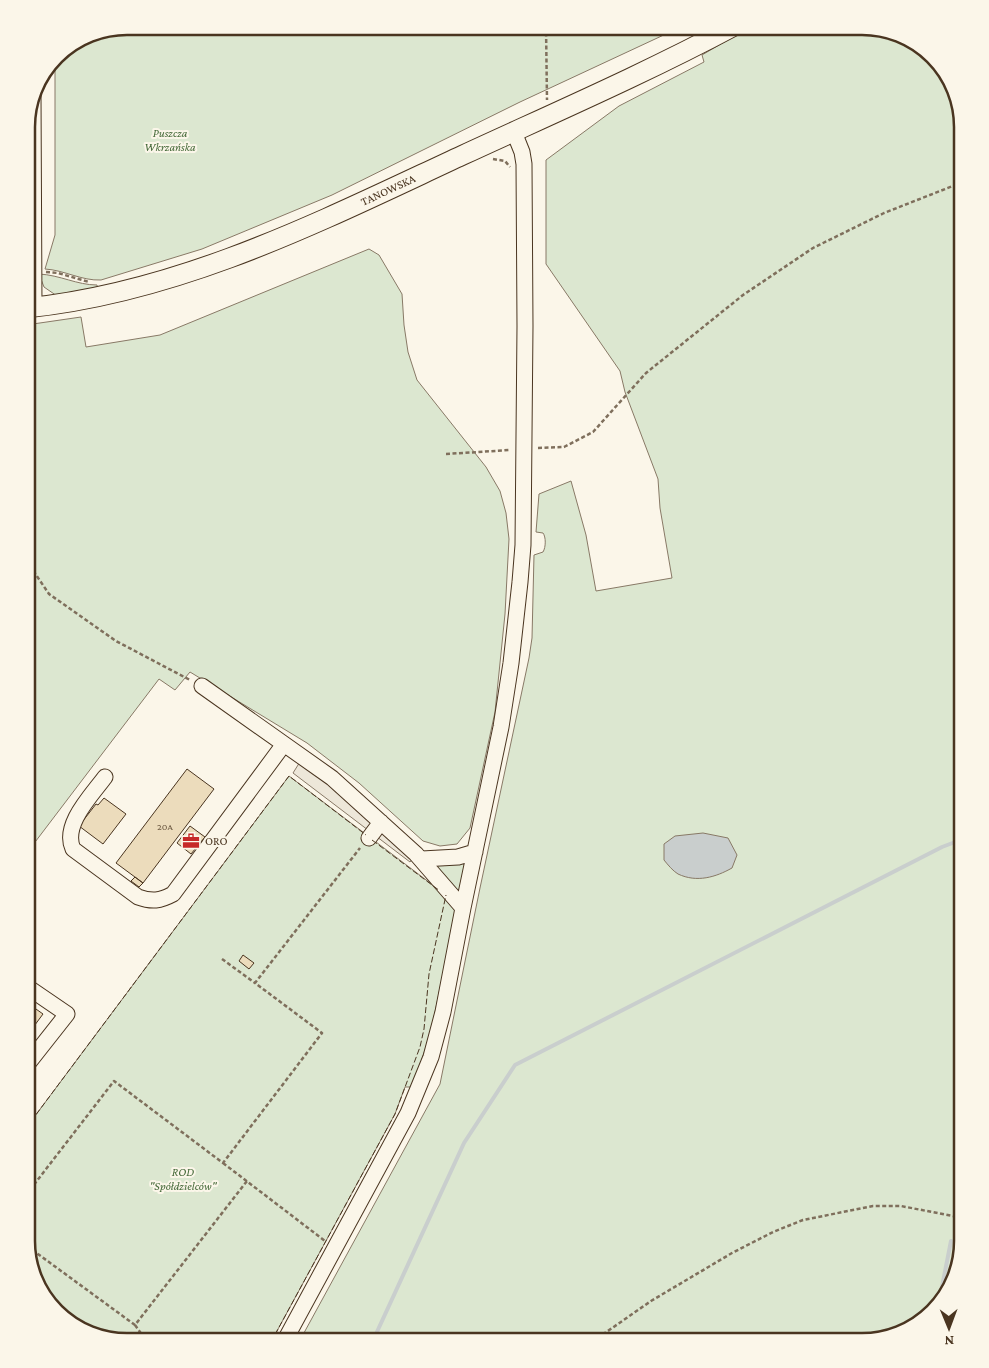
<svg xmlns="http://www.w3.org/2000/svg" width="989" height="1368" font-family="'Crimson Pro',serif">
<rect width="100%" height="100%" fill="#fbf6e9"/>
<path fill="#dce7d0" stroke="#887966" d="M127,26h556l-163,76 -188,93 -130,54 -101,31c-19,1 -37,-10 -56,-11l10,-34v-177c17,-22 46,-27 72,-32z
M751,26h117l45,14 36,36 14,51v1114l-14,50 -36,37 -51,14h-563l141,-258 40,-196 49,-230 3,-20 2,-83 9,-3c3,-5 3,-15 0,-19l-7,-1 3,-38 32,-13 15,54 10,56 76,-13 -12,-70 -2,-29 -33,-87 -5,-21 -74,-107v-104l73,-54 85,-44 -2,-7z
M369,249l10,6 23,39 2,31 4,27 9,28 69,87 14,24 6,22 3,26 -4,75 -10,98 -25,116 -13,16 -17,2 -17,-5 -64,-58 -52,-40 -117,-71 -15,18 -16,-11 -133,175v-529l55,-8 5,30 74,-12z
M39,274c21,1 38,11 58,11l1,5 -41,6 -13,-9z
M289,776l157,119 7,10 3,8 -25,118 -18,56h-8l-10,27 -124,228h-150l-45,-14 -36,-36 -14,-51v-113z
M432,863h36l-7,32z"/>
<path fill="#ede7d9" stroke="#887966" d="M303,757l113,97 -6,8 -117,-89z
M168,1334h23l30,8h-83z"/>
<path fill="#c9cecd" stroke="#887966" d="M703,833l25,5 9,17 -5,13c-16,9 -35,15 -54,6 -5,-3 -10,-9 -14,-14v-16l11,-8z"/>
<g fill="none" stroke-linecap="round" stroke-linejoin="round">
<path stroke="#c9cecd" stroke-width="4" d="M939,1302l12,-61
M369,1342l7,-8 88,-191 51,-78 427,-218 21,-8"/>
</g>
<path fill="#ecdcbc" stroke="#4a3520" d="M187,769l27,20 -71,94 -27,-20z
M104,798l22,16 -23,30 -24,-18 17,-22 2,1z
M190,826l15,11 -14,17 -14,-11z
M135,877l8,6 -4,4 -8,-6z
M243,955l11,8 -5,6 -10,-8z
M26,1002l17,12 -17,23z"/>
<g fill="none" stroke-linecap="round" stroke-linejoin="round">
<g stroke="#4a3520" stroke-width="17">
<path id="minor" d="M33,94l1,214
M202,686l130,92 84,76 47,54
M105,777c-14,19 -43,48 -32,72l65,48c14,5 22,4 35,-3l111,-150
M369,838l12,-16
M422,859l36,-2 17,-5
M26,1066l41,-52 -41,-28
M284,1342l124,-229 23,-56 12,-45 20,-104 38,-181 10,-64 9,-81 3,-37 2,-219 -1,-162 -2,-12 -8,-20"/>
</g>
<g stroke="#4a3520" stroke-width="21">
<path id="major" d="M26,308c157,-16 297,-88 437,-153 91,-42 183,-82 271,-129"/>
</g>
<path stroke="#7f6f5c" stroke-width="2.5" stroke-dasharray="4 2.5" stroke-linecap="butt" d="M546,26l1,74
M493,159l12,2 5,6
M46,272l12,1 31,9
M538,448l26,-1 29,-15 53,-59 97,-78 70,-47 71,-35 79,-31
M446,454l64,-4
M26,560l23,34 67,47 74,39
M222,959l33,24
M223,1163l102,78
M26,1195l88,-114 109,82 99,-130 -67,-50 105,-135
M27,1246l108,79 112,-144
M135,1325l12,17
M592,1342l59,-41 81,-48 41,-21 30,-12 70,-14h28l62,12"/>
<use href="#minor" stroke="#fbf6e9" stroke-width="15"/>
<use href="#major" stroke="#fbf6e9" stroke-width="19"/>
<path stroke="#4a3520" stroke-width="1" stroke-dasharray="6 2.5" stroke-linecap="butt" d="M372,840l68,51
M26,1128l263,-352 77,59
M271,1342l124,-228 25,-67 4,-18 5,-55 17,-79"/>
</g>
<defs>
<g id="office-bare" transform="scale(1.35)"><path d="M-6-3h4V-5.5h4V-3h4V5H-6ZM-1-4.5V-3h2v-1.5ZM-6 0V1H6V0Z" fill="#c62828" stroke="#fbf6e9" stroke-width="2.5" paint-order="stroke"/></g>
</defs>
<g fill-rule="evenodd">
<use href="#office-bare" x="191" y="841"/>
</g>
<g text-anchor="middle" stroke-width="4" stroke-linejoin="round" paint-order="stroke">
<g font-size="10" fill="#725f47">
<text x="165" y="830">20A</text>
</g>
<g font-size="12" font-style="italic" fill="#436837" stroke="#fbf6e9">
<text x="170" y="137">Puszcza<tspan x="170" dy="14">Wkrzańska</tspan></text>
<text x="183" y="1176">ROD<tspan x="183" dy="14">"Spółdzielców"</tspan></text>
</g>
<g font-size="12" fill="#4a3520" stroke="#fbf6e9">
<text transform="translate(388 190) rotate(-25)" y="4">TANOWSKA</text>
</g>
<g font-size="12" fill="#4a3520" stroke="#fbf6e9" text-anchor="start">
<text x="205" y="845">ORO</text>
</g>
</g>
<path d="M0 0H989V1368H0ZM127 35H862A92 92 0 0 1 954 127V1241A92 92 0 0 1 862 1333H127A92 92 0 0 1 35 1241V127A92 92 0 0 1 127 35Z" fill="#fbf6e9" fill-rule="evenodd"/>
<path fill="none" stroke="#4a3520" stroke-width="2.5" d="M127 35H862A92 92 0 0 1 954 127V1241A92 92 0 0 1 862 1333H127A92 92 0 0 1 35 1241V127A92 92 0 0 1 127 35Z"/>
<g transform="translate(949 1328) rotate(179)" stroke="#fbf6e9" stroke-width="4" paint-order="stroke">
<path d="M0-4L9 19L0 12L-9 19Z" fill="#4a3520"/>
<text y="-8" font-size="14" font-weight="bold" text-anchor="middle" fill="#4a3520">N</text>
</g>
</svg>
